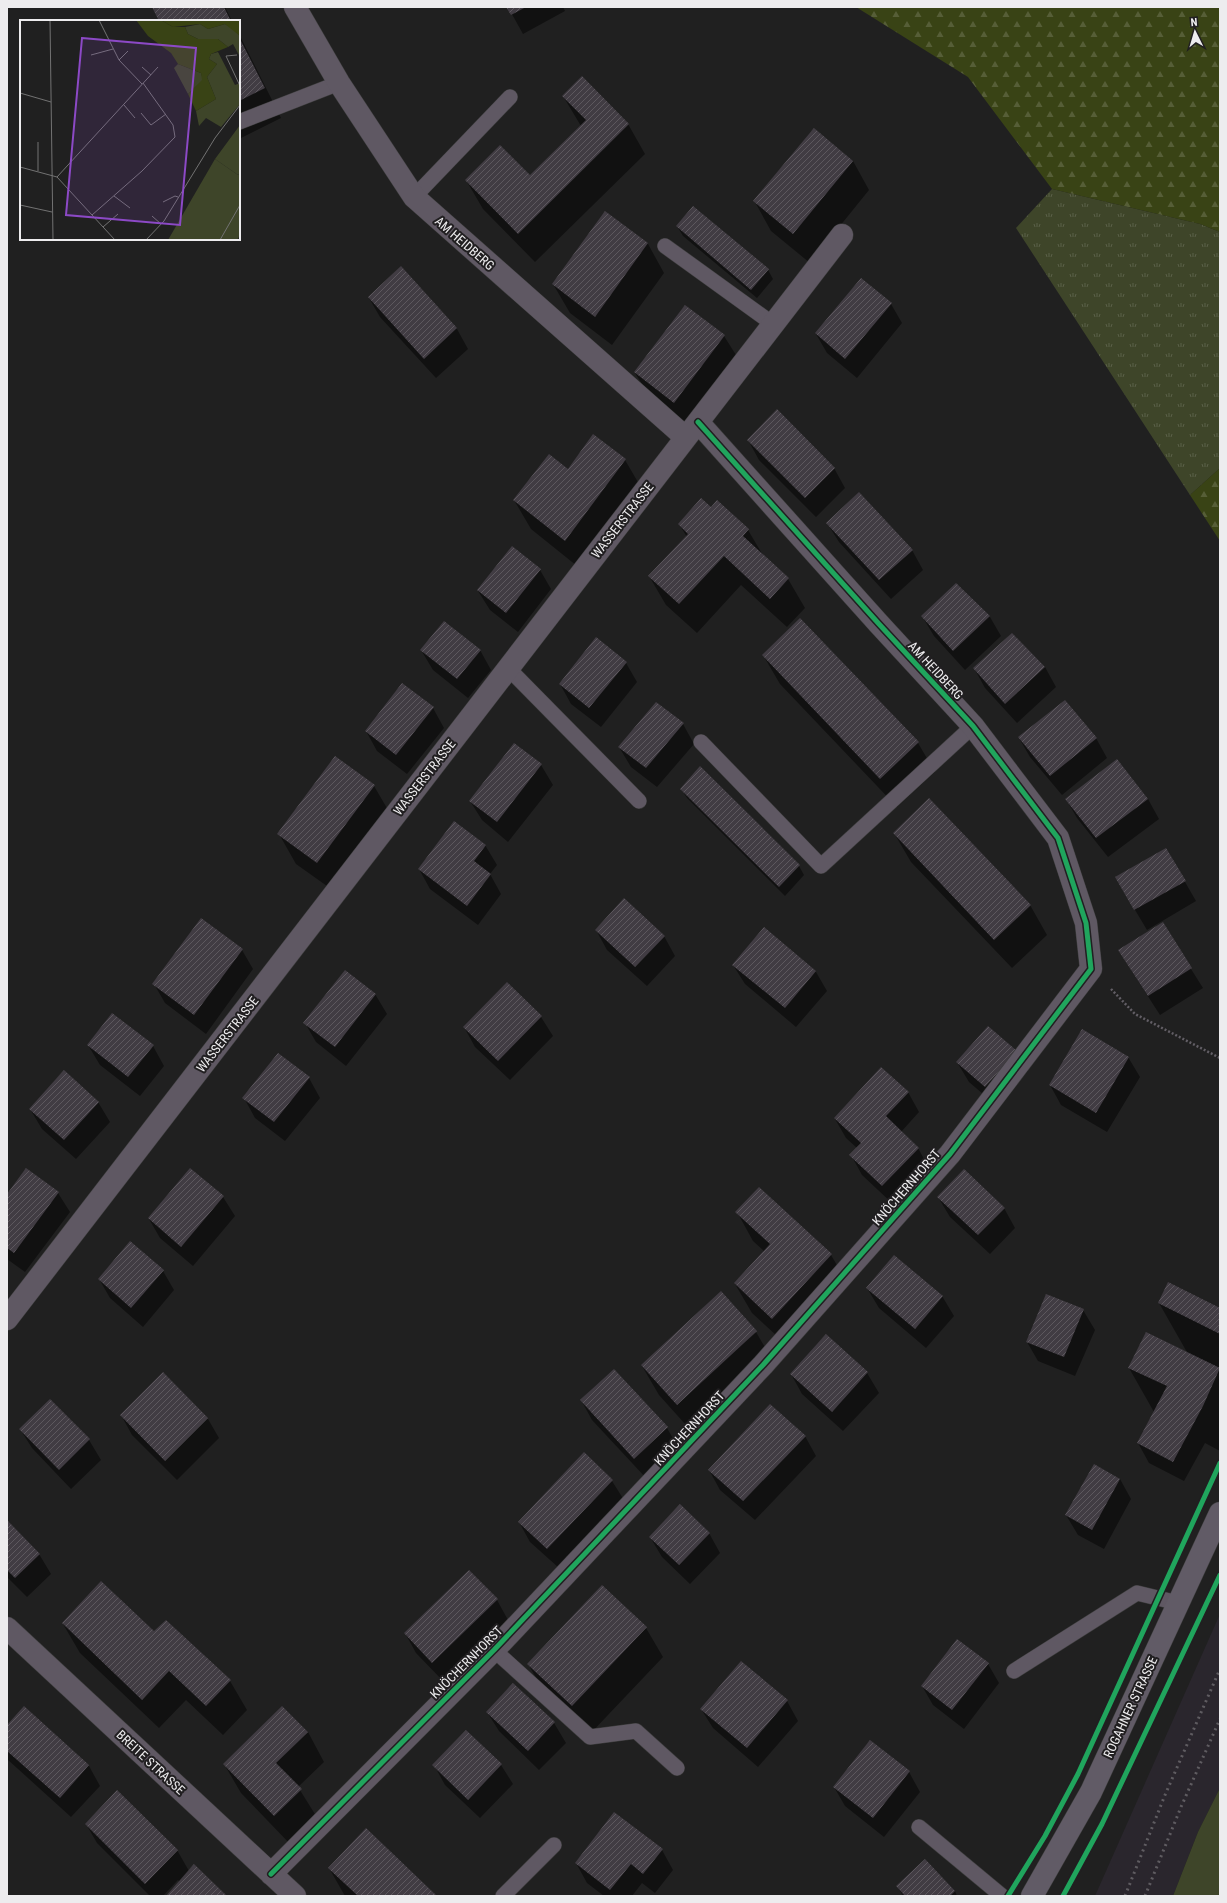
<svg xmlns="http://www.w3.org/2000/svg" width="1227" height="1903" font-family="'Roboto Condensed',sans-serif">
<defs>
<pattern id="grass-tufts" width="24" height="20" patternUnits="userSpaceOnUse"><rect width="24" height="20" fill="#3e4529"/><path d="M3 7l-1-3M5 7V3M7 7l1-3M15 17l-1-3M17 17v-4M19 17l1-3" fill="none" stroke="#5a6048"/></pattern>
<pattern id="forest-firs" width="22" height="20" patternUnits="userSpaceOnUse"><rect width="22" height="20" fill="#394315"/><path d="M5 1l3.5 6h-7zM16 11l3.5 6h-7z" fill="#565e37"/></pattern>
<pattern id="building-hatch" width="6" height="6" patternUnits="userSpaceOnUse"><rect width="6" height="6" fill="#413c43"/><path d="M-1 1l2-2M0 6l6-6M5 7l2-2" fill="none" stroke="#5d585e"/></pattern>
</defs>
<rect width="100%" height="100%" fill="#202020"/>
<path fill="#2a262d" d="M1220,1614v174l-22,44 -25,64h-78z"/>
<path fill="url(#grass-tufts)" d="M1052,189l148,35 20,8v236l-30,27 -174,-267z"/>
<path fill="url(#forest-firs)" d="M856,7h364v225l-20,-8 -148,-35 -84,-112z
M1220,468v73l-30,-46z"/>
<path fill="#3e4529" d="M1220,1788v108h-47l25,-64z"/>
<path fill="#0007" d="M153,7h72l7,14h-72z
M508,7h55l2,4 -42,23z
M239,34l42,84 -42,21z
M563,96l65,28 17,30 -110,108 -52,-53 -17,-29 64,-4 51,-50z
M853,161l16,29 -59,73 -39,-32 -16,-29z
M606,212l42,32 16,29 -52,72 -42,-32 -17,-29z
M677,226l91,44 5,9 -16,19 -74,-62z
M401,268l56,61 11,20 -32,29 -56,-61 -11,-19z
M891,304l11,19 -45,55 -30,-25 -11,-19z
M724,336l12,19 -51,67 -38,-30 -12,-19z
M748,440l86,28 11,20 -29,29 -57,-57z
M625,460l17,29 -60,81 -51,-41 -17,-29 54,-30z
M711,508l37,22 16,27 24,22 17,29 -18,19 -46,-42 -44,48 -31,-28 -17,-29 38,-39 -8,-13z
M827,523l85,27 11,20 -32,29 -52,-57z
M540,570l11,19 -33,43 -28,-22 -12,-19z
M956,584l34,33 11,19 -36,34 -31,-34 -12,-20z
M421,650h59l11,20 -23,28 -35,-28z
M763,655l155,88 17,29 -38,35 -117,-123z
M626,663l11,19 -36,45 -30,-23 -11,-20z
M1045,667l11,20 -39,36 -32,-35 -11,-20z
M433,708l11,20 -37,46 -30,-23 -11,-20z
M683,724l11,20 -37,43 -26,-20 -12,-20z
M1019,738h77l11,20 -45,37 -32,-38z
M514,744l27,21 12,20 -45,57 -26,-22 -12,-19z
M374,786l17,29 -57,76 -38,-27 -17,-30z
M681,789l118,77 5,9 -19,21 -98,-98z
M1066,799h82l11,20 -51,38 -31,-39z
M894,833l136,72 17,30 -35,33 -101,-106z
M485,845l12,20 -7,9 11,20 -23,31 -48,-36 -11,-20z
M1166,849l30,52 -49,29 -31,-52z
M1162,923l41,65 -43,27 -29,-45z
M596,930l68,6 11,20 -28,30 -40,-36z
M242,950l11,19 -47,65 -41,-31 -11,-19z
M733,965l83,7 11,19 -31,36 -51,-43z
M507,983l34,34 12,19 -43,44 -35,-33 -11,-20z
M375,994l12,20 -41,52 -30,-24 -11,-19z
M88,1045l65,1 11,20 -24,30 -40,-31z
M1016,1051l12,20 -31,35 -28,-24 -12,-20z
M1128,1057l12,20 -33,55 -46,-27 -11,-20z
M309,1078l11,20 -35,43 -30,-23 -11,-20z
M908,1092l11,20 -18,20 17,16 11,20 -35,37 -32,-30 -11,-20 6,-7 -11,-10 -11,-19z
M98,1102l12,20 -34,37 -34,-30 -12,-20z
M58,1193l12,19 -45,60 -18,-13v-63z
M223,1197l12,19 -42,50 -33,-28 -11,-19z
M938,1197l66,11 11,20 -25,26 -40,-37z
M737,1212l94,43 17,29 -59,63 -37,-34 -17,-29 30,-32 -12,-11z
M163,1271l11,19 -31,37 -33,-29 -11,-19z
M867,1288l75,8 12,20 -28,32 -47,-40z
M1159,1303l61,6v142l-15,-8 -21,38 -35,-18 -11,-20 16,-31 -25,-44 59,-14z
M1083,1310l12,20 -20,46 -37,-15 -11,-19z
M756,1332l17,29 -79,73 -35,-39 -17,-29z
M826,1335l41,38 12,20 -36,38 -41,-37 -11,-20z
M163,1374l45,45 11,19 -42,42 -45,-45 -11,-20z
M50,1400l39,40 12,20 -30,29 -39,-41 -12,-19z
M581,1400l86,28 11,19 -32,31 -54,-58z
M805,1436l11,20 -61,64 -35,-30 -11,-20z
M1120,1479l11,20 -27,50 -26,-14 -12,-20z
M612,1481l12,19 -65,68 -29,-26 -11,-20z
M7,1522l32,32 12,20 -24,23 -20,-20z
M709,1533l11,20 -30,31 -28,-27 -12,-20z
M469,1571l28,29 11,20 -64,62 -28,-29 -11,-20z
M63,1624l167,57 17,29 -24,25 -37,-35 -27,28 -79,-75z
M646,1628l17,29 -74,78 -44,-42 -17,-29z
M988,1664l11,19 -35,46 -31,-24 -11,-19z
M513,1684l41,39 12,20 -27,27 -40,-39 -12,-19z
M787,1701l11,20 -40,46 -45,-39 -12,-19z
M282,1707l26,25 16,30 -26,25 20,32 -27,26 -50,-52 -17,-29z
M24,1708l65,58 11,20 -29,31 -64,-58v-33z
M434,1765h67l12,19 -33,34 -35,-33z
M909,1772l11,20 -36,45 -39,-31 -11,-19z
M86,1824l91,26 12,21 36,25h-58l13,-14 -2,-2 -15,16h-13l-53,-53z
M662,1850l11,20 -18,23 -13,-10 -10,13h-28l-17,-13 -11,-20z
M329,1868l106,28h-90z
M897,1886l58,5 2,5h-54z"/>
<path fill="url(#building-hatch)" d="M152,7h72l7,14h-72z
M506,7h20l-15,8z
M239,37l26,51 -26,13z
M582,76l47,48 -111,110 -53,-54 35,-35 30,30 56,-55 -24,-24z
M814,128l39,33 -60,73 -40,-33z
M693,206l76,63 -18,21 -75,-64z
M605,211l43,32 -53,74 -43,-33z
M401,266l56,62 -33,31 -56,-62z
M861,278l31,25 -47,56 -30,-26z
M685,305l40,30 -51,68 -40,-31z
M777,409l58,59 -30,30 -58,-58z
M593,434l33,25 -61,82 -52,-41 36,-46 19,15z
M859,492l54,58 -34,30 -53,-57z
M701,498l10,9 6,-7 32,29 -6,7 46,42 -19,21 -46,-43 -45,48 -31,-28 40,-42 -10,-10z
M512,546l29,23 -35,44 -29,-23z
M956,583l34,33 -37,35 -32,-35z
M800,618l119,124 -39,37 -118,-124z
M444,621l37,29 -24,29 -37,-29z
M1012,633l33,34 -40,37 -32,-36z
M596,637l31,25 -38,46 -30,-24z
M402,683l32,24 -38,48 -31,-24z
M1065,700l32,38 -47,38 -32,-39z
M656,702l28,21 -38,45 -28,-21z
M514,743l28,21 -45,58 -28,-21z
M335,756l40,29 -58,78 -40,-29z
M1117,759l31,40 -52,39 -31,-39z
M700,766l100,99 -21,22 -99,-98z
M929,798l102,107 -37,35 -101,-107z
M454,821l32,24 -12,16 17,13 -24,32 -49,-37z
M1166,848l20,33 -52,29 -19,-33z
M624,898l41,38 -30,31 -40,-37z
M201,918l42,31 -49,66 -42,-31z
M1163,922l29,46 -44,28 -30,-46z
M764,927l52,44 -31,37 -53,-43z
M345,970l31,24 -41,53 -32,-24z
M507,982l35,34 -44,45 -35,-34z
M112,1013l42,32 -26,32 -41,-32z
M988,1026l29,25 -32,36 -29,-25z
M1082,1029l47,28 -33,56 -47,-28z
M278,1053l32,24 -36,45 -32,-24z
M881,1067l28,25 -23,24 33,32 -37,38 -33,-31 12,-12 -27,-25z
M64,1070l35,32 -35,38 -35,-31z
M26,1168l33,24 -45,61 -7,-5v-54z
M190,1168l34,28 -43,51 -33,-29z
M964,1169l41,39 -27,27 -41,-38z
M759,1187l73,67 -60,65 -38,-36 36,-39 -35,-32z
M130,1241l34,29 -33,38 -33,-29z
M894,1255l49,41 -28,33 -49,-41z
M1168,1282l52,26v26l-62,-31z
M721,1291l36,40 -80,74 -36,-40z
M1046,1294l38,15 -20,48 -38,-15z
M1146,1332l74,36 -17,38 -30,56 -36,-19 30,-57 -39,-18z
M826,1334l42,38 -36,40 -42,-38z
M614,1369l54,58 -34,32 -54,-59z
M163,1372l45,46 -43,43 -45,-46z
M50,1399l40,40 -31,31 -40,-41z
M770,1404l36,32 -63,65 -35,-31z
M584,1452l29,28 -66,69 -29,-27z
M1094,1464l26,15 -28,51 -27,-15z
M680,1504l30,29 -31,32 -30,-28z
M7,1520l33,34 -25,24 -8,-8z
M469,1570l29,29 -66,64 -28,-30z
M101,1581l53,50 12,-11 65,60 -25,26 -37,-35 -27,29 -80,-77z
M602,1585l45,42 -75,79 -45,-42z
M957,1639l32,24 -37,47 -31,-24z
M741,1661l47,39 -41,48 -47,-39z
M513,1683l42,39 -27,29 -42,-39z
M24,1706l65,59 -29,33 -53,-47v-26z
M282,1706l26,26 -32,31 26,26 -28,27 -51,-52z
M466,1730l36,34 -34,36 -36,-35z
M870,1740l40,31 -37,47 -40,-31z
M117,1790l61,60 -33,34 -60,-60z
M614,1812l49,37 -20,25 -12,-10 -21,26 -35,-27z
M366,1828l71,68h-79l-30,-28z
M925,1859l30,32 -5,5h-45l-9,-10z
M194,1864l33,32h-61z"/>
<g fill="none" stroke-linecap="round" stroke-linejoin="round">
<g stroke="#3d3d3d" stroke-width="16">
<path id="lane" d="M239,122l100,-39
M414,197l96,-100
M665,246l108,78
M508,668l131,133
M701,742l120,124 152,-140
M494,1650l96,87 46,-6 41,37
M1014,1671l123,-78 41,10
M919,1827l83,69
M503,1896l51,-51"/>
</g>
<g stroke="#3d3d3d" stroke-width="23">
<path id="street" d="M295,7l44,76 75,114 271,240
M7,1319l835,-1084
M7,1628l288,268
M271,1874l223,-224 269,-285 187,-211 141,-185 -5,-46 -28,-85 -85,-112 -94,-102 -181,-202"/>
</g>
<g stroke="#3d3d3d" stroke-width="23">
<path id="secondary" d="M1032,1896l59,-104 129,-279"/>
</g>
<path stroke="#625e65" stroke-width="2.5" stroke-dasharray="2 2" stroke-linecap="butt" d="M1111,989l24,25 85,44"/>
<use href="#lane" stroke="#5f5863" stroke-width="15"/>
<use href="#street" stroke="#5f5863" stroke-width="22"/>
<use href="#secondary" stroke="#615b66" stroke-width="22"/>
<path stroke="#5f5c61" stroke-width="3" stroke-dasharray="2 4" stroke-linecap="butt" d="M1125,1896l40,-101 55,-126
M1145,1896l36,-89 39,-88"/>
<g stroke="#211f21" stroke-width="8">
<path id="cycleway" d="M271,1874l223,-224 269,-285 187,-211 141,-185 -5,-46 -28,-85 -85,-112 -94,-102 -181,-202
M1008,1896l37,-60 33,-62 142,-311
M1063,1896l39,-72 118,-249"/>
</g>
<use href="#cycleway" stroke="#20a55d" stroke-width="5"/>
</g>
<g text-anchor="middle" stroke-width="4" stroke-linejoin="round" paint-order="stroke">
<g font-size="13" fill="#edecee" stroke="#211f21">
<text transform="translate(465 243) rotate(41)" y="5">AM HEIDBERG</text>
<text transform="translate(622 520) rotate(-52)" y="5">WASSERSTRASSE</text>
<text transform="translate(936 670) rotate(47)" y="5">AM HEIDBERG</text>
<text transform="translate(424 777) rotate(-52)" y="5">WASSERSTRASSE</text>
<text transform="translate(227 1034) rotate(-52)" y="5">WASSERSTRASSE</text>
<text transform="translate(906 1187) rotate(-49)" y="5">KNÖCHERNHORST</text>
<text transform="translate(689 1428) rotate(-47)" y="5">KNÖCHERNHORST</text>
<text transform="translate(466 1662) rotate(-45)" y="5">KNÖCHERNHORST</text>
<text transform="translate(1130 1707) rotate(-65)" y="5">ROGAHNER STRASSE</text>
<text transform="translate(151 1762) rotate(43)" y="5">BREITE STRASSE</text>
</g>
</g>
<g transform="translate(20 20)">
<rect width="220" height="220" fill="#202020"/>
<path d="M180,4l8,5 17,-5 8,5 7,7v21l-7,-13 -5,3 -10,-8h-20l-10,-5 -3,-7zM198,32l17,33 5,-2v21l-19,23 -15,-9 -7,8 -3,-15 20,-12 -9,-22 10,-13 -8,-5 2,-5zM158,44l23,9 2,7 -15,14 -14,-26zM220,105v48l-2,2 -23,-16z" fill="#3e4529"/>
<path d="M116,0h25l12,7h12l3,7 10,5h20l10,8 -17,7 -2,5 8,5 -10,13 9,22 -20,12 -8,-17 14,-14 -1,-7 -23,-9 -7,-11 -23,-17z" fill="#394315"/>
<path d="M195,139l23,16 2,-2v62l-3,5h-69z" fill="#3e4529"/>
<path d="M141,0h79v16l-15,-12 -17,5 -8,-5 -27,3z" fill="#394311"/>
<path fill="none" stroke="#727272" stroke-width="1" d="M30,0l3,220M79,0l20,40 23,24M71,35l22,-6M217,35l-11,1 14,30M99,40l9,-9M122,47l9,8M0,73l31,9M104,85l11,13M121,93l10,12 15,-11M0,147l37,10 58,63M18,151v-29M37,157l101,-110M94,176l16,12M143,182l12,-6 3,1M0,185l32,7M72,195l50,-44 33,-34 -2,-12 -30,-42M132,196l9,8M83,207l15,-13M126,220l18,-19 51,-83 25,-33M200,220l20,-35"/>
<path fill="#8c49c6" fill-opacity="0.15" stroke="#8c49c6" stroke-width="2" d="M62,18l114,10 -16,177 -114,-10z"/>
<rect width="220" height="220" fill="none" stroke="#edecee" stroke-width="2"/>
</g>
<rect width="1227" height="1903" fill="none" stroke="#edecee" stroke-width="16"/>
<g transform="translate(1195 32) rotate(355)" stroke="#211f21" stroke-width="3" paint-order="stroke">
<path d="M0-3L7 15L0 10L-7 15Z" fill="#edecee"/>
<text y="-6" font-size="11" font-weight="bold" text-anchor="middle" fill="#edecee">N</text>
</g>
</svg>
